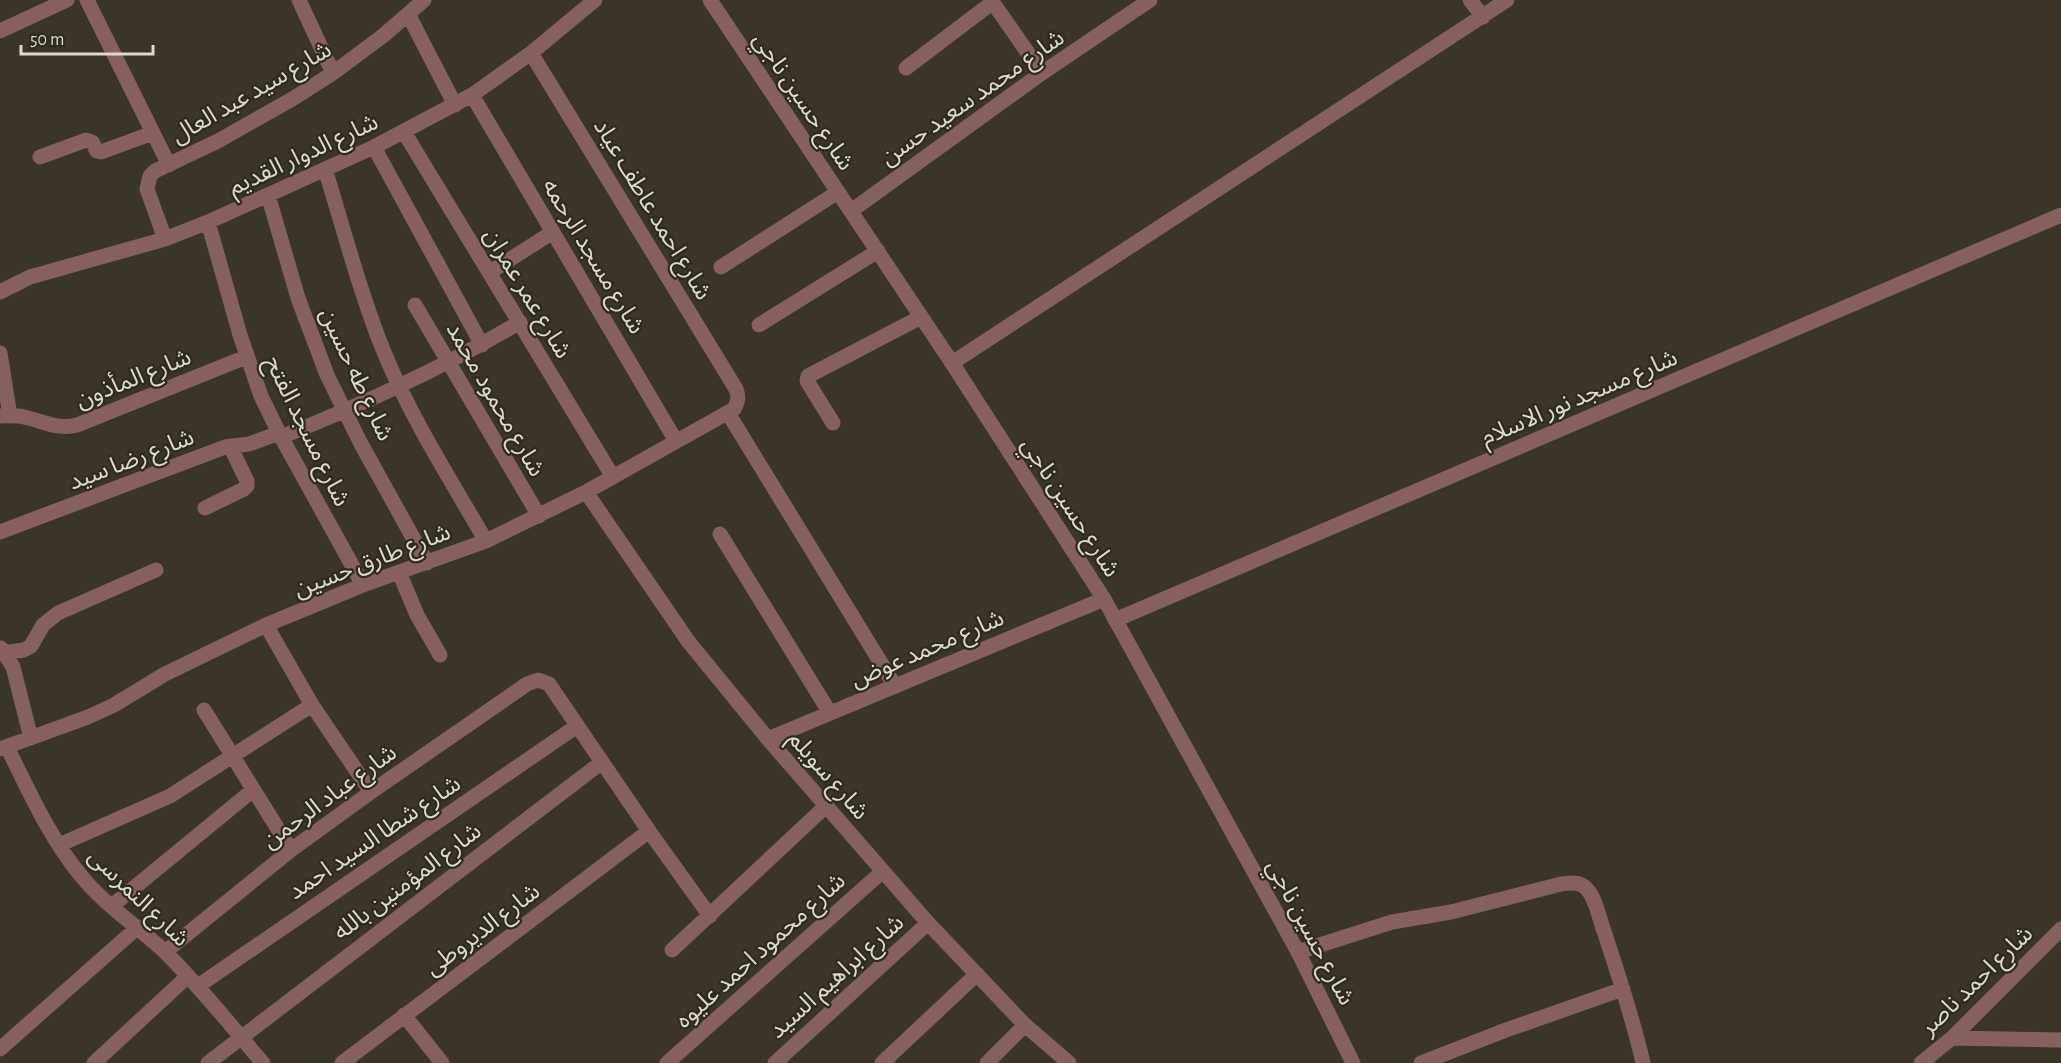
<svg xmlns="http://www.w3.org/2000/svg" width="2061" height="1063" font-family="'Alegreya Sans','Noto Sans Arabic',sans-serif">
<rect width="100%" height="100%" fill="#3a3524"/>
<g fill="none" stroke-linecap="round" stroke-linejoin="round">
<path stroke="#85605d" stroke-width="15" d="M87,0l82,165
M299,0l34,73
M991,0l51,73
M1470,0l13,17
M408,14l47,91
M0,31l67,-31
M906,68l87,-66
M472,95l204,346
M404,132l209,345
M374,147l108,198
M40,157l46,-17 6,2 5,9 4,1 52,-19
M325,169c19,61 35,124 59,183 27,66 66,127 102,189
M268,195l30,103 29,77 33,67 67,121
M851,211l191,-138 108,-73
M208,222l32,113 21,61 18,37 84,152
M165,239l-18,-50 3,-13 5,-5 63,-30 76,-43 39,-25 51,-38 40,-35
M721,267l117,-75
M490,272l63,-40
M0,292l30,-15 135,-38 43,-17 166,-75 98,-52 59,-42 64,-53
M415,305l124,211
M759,325l119,-74
M0,353l10,63
M952,363l555,-363
M728,413l167,273
M0,416c8,0 17,-1 24,1 19,4 33,13 53,8l169,-68
M833,423l-26,-42 1,-5 113,-59
M281,437c83,-33 162,-69 239,-115
M586,492l102,149 80,98 160,184 97,102 44,38
M205,508l39,-19 3,-3v-5l-17,-35
M0,532l225,-85 24,-3 30,-11
M720,534l110,179
M399,572l18,43 23,40
M1115,620l946,-405
M266,625l46,80 59,87
M1,648l12,19 18,71
M0,653l24,-3 7,-4 12,-21 15,-12 98,-43
M204,710l87,140
M768,739l336,-140
M7,747c22,44 43,92 75,130 23,28 55,49 81,73 36,35 67,75 100,113
M0,749l88,-32 26,-12 51,-31 101,-49 97,-40 123,-44 100,-49 148,-83c4,-7 5,-12 2,-20l-205,-336
M59,845l111,-49 142,-91
M113,905l140,-115
M672,950l154,-144
M165,952l126,-102 80,-58 156,-108 11,-4 11,4 100,147 61,85
M1298,952l94,-30 59,-10 110,-28c9,-1 18,-3 25,4 10,10 13,30 18,43 14,43 29,87 39,132
M198,986l379,-260
M404,1015l38,48
M1952,1038l109,2
M0,1049l138,-122
M94,1063l94,-87
M208,1063l394,-301
M342,1063l307,-232
M667,1063l216,-192
M775,1063l153,-140
M882,1063l95,-89
M987,1063l38,-38
M1421,1063l85,-33 117,-41
M1921,1063l31,-25 109,-109"/>
<path stroke="#85605d" stroke-width="15" d="M710,0l242,363 152,236 194,353 55,111"/>
</g>
<g text-anchor="middle" stroke-width="4.5" stroke-linejoin="round" paint-order="stroke">
<g font-size="24" fill="#dcd9cf" stroke="#2f2b1a">
<text transform="translate(251 92) rotate(-30)" y="8">شارع سيد عبد العال</text>
<text transform="translate(972 97) rotate(-35)" y="8">شارع محمد سعيد حسن</text>
<text transform="translate(804 101) rotate(56)" y="8">شارع حسين ناجي</text>
<text transform="translate(303 154) rotate(-25)" y="8">شارع الدوار القديم</text>
<text transform="translate(653 209) rotate(59)" y="8">شارع احمد عاطف عياد</text>
<text transform="translate(594 256) rotate(59)" y="8">شارع مسجد الرحمه</text>
<text transform="translate(528 293) rotate(59)" y="8">شارع عمر عمران</text>
<text transform="translate(357 374) rotate(65)" y="8">شارع طه حسين</text>
<text transform="translate(133 378) rotate(-22)" y="8">شارع المأذون</text>
<text transform="translate(1579 397) rotate(-23)" y="8">شارع مسجد نور الاسلام</text>
<text transform="translate(496 399) rotate(60)" y="8">شارع محمود محمد</text>
<text transform="translate(308 431) rotate(64)" y="8">شارع مسجد الفتح</text>
<text transform="translate(131 459) rotate(-21)" y="8">شارع رضا سيد</text>
<text transform="translate(1071 507) rotate(57)" y="8">شارع حسين ناجي</text>
<text transform="translate(372 560) rotate(-21)" y="8">شارع طارق حسين</text>
<text transform="translate(927 648) rotate(-23)" y="8">شارع محمد عوض</text>
<text transform="translate(829 775) rotate(49)" y="8">شارع سويلم</text>
<text transform="translate(329 796) rotate(-36)" y="8">شارع عباد الرحمن</text>
<text transform="translate(374 837) rotate(-34)" y="8">شارع شطا السيد احمد</text>
<text transform="translate(407 881) rotate(-37)" y="8">شارع المؤمنين بالله</text>
<text transform="translate(139 897) rotate(44)" y="8">شارع النمرسى</text>
<text transform="translate(482 929) rotate(-37)" y="8">شارع الديروطى</text>
<text transform="translate(1311 932) rotate(62)" y="8">شارع حسين ناجي</text>
<text transform="translate(760 950) rotate(-42)" y="8">شارع محمود احمد عليوه</text>
<text transform="translate(836 976) rotate(-42)" y="8">شارع ابراهيم السيد</text>
<text transform="translate(1976 980) rotate(-44)" y="8">شارع احمد ناصر</text>
</g>
</g>
<path d="M21 45v9h132v-9" fill="none" stroke="#dcd9cf" stroke-width="3"/>
<text x="30" y="45" font-size="18" fill="#dcd9cf" stroke="#2f2b1a" stroke-width="4.5" paint-order="stroke">50 m</text>
</svg>
